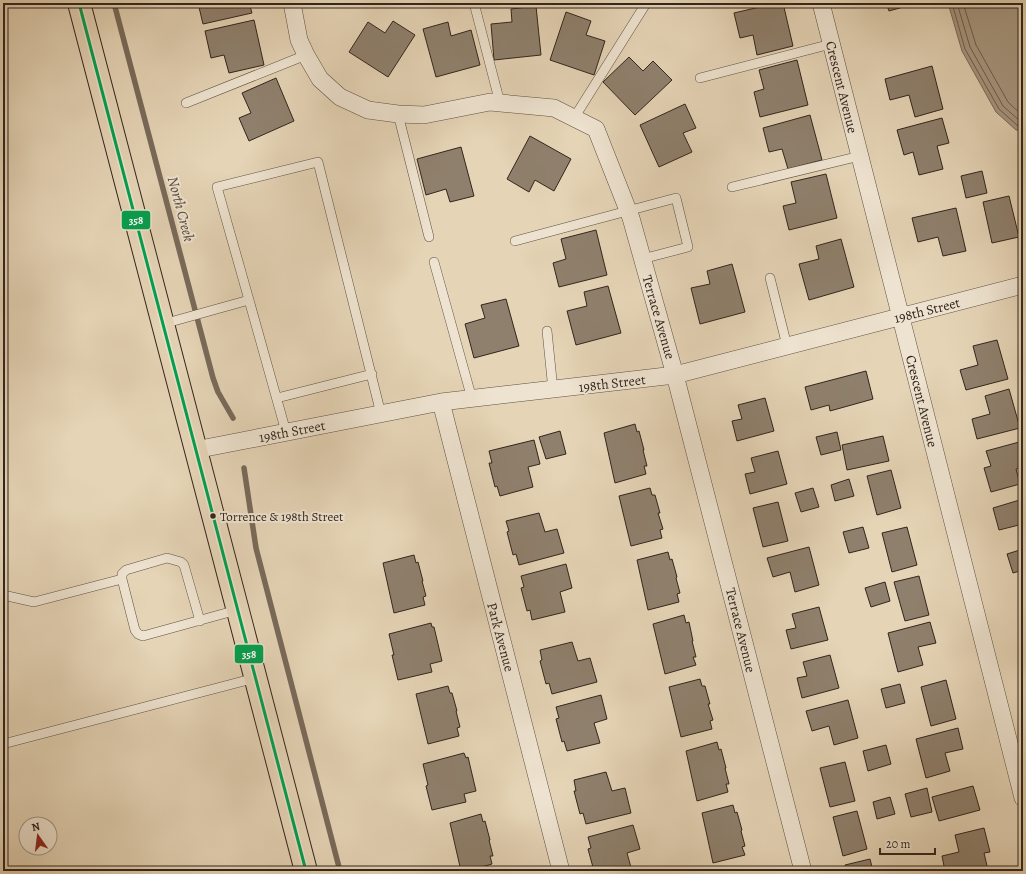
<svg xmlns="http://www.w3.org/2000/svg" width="1026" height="874" font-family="Alegreya,serif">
<rect width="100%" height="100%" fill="#e5d4b6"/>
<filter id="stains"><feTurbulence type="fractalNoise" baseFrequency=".005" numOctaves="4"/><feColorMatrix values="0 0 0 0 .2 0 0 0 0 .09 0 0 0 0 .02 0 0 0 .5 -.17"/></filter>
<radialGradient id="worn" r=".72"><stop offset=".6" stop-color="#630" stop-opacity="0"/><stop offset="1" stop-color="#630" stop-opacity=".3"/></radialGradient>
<path fill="#a89882" stroke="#786a5a" d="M948,3h75v128l-7,-1 -20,-18 -34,-61z"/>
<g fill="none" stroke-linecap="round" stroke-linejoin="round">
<path stroke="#6c5e50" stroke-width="1" d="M952,3l13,46 34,60 19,17 5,1
M957,3l13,44 33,59 17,15 3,1
M963,3l13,42 32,57 15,14"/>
<path stroke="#786a5a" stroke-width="5.5" d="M114,3l99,375 5,14 15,26
M244,468l12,80 84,323"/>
</g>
<path fill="#8f806d" stroke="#31251d" d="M198,3h51l3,10 -49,11z
M777,3h6l10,43 -36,9 -4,-20 -13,3 -6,-25z
M886,3h28v1l-25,7z
M536,6l5,49 -47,5 -3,-36 21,-2 -1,-13z
M566,12l25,9 -5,14 19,6 -11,34 -44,-15z
M254,20l10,45 -35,8 -5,-18 -13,3 -6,-27z
M393,21l22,14 -27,42 -39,-25 19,-30 17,11z
M448,22l3,14 20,-6 9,35 -44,12 -13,-48z
M629,57l14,14 10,-10 19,19 -37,35 -32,-33z
M797,60l11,45 -48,12 -6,-25 10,-3 -5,-19z
M932,66l11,43 -28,8 -6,-22 -19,5 -5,-21z
M276,78l18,43 -45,20 -10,-23 12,-5 -9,-20z
M685,104l11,24 -13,5 9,19 -33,15 -19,-42z
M810,115l12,45 -34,9 -6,-20 -13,3 -6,-24z
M942,118l7,25 -12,3 6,23 -24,6 -6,-23 -9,3 -7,-25z
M530,136l41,23 -17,32 -19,-11 -6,12 -22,-13z
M461,147l13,49 -24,6 -4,-13 -20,6 -9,-36z
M982,171l5,22 -21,5 -5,-22z
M826,174l11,44 -48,12 -6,-24 13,-3 -5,-21z
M1009,196l10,41 -27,6 -9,-41z
M956,208l10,43 -23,5 -5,-19 -20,5 -6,-24z
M596,230l11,45 -48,12 -6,-24 13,-4 -5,-20z
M841,239l13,48 -45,13 -10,-36 20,-5 -3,-13z
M732,264l13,48 -45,12 -9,-36 19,-4 -3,-13z
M608,286l13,47 -45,12 -9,-34 20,-5 -3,-14z
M506,299l13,47 -45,12 -9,-34 20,-6 -4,-13z
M997,340l11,39 -42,11 -6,-20 18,-5 -5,-19z
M866,371l7,28 -43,12 -1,-6 -18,5 -6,-23z
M1009,389l11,39 -43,11 -5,-20 18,-5 -5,-18z
M765,398l9,33 -37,10 -5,-20 10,-2 -4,-14z
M635,424l2,8 2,-1 5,19h-1l4,16h-3l2,8 -31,9 -11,-50z
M560,431l6,23 -20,5 -7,-22z
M837,432l4,18 -20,5 -5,-18z
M883,436l6,25 -42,9 -5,-25z
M534,440l6,24 -12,3 5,20 -33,9 -3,-10 -2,1 -6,-24h3l-3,-12z
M1023,441v26l-7,2 4,15 -29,8 -7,-24 7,-2 -5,-15z
M778,451l9,33 -37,10 -5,-20 10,-2 -4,-14z
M891,470l10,38 -24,7 -10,-39z
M849,479l5,17 -19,5 -4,-16z
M650,488l2,7h3l5,18h-2l5,16 -3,1 2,8 -31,8 -12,-50z
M813,488l6,19 -18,5 -6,-19z
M1023,499v25l-24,6 -6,-22z
M778,502l10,39 -25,6 -10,-39z
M539,513l6,19 12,-3 7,24 -45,12 -3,-11 -3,1 -6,-23 2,-1 -3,-10z
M863,527l6,21 -20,5 -6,-21z
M907,527l10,38 -25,7 -10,-39z
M809,547l10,38 -24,7 -5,-20 -17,5 -6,-19z
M1023,549v21l-10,3 -6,-19z
M668,552l2,8 2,-1 5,18 -1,1 4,15 -3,1 2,8 -31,8 -11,-50z
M414,555l2,8 2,-1 5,19h-1l4,15 -3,1 2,8 -31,8 -11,-50z
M566,564l6,24 -12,4 5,20 -33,8 -2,-10 -3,1 -6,-23 3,-1 -3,-11z
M919,576l10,39 -24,6 -11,-39z
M885,582l5,19 -19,6 -6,-19z
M1023,603v17l-4,-16z
M819,607l9,33 -37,9 -5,-19 10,-2 -4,-14z
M684,615l2,8 3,-1 4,19h-1l4,16h-3l3,8 -31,9 -12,-50z
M930,622l6,21 -18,4 5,18 -25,7 -10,-39z
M431,623l1,4h2l8,34 -12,3 2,8 -34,8 -6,-25h2l-5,-21z
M572,642l6,19 12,-3 7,24 -45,12 -3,-11 -3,1 -6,-23 2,-1 -2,-10z
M830,655l9,33 -37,10 -5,-20 10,-2 -4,-14z
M700,679l2,7h3l5,18h-2l5,16 -3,1 2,8 -31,8 -12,-50z
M946,680l10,39 -25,7 -10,-39z
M900,684l5,19 -19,5 -5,-19z
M448,686l2,7h2l5,18h-1l4,16 -3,1 2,8 -31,8 -12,-50z
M601,695l6,24 -13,4 6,20 -33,8 -3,-10 -2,1 -6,-23 3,-1 -3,-11z
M848,700l10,38 -24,7 -5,-19 -17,5 -6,-20z
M958,728l5,21 -18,4 5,18 -24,7 -10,-39z
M717,742l2,8 2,-1 5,19h-1l4,16h-3l2,8 -31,9 -11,-50z
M886,745l5,19 -23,7 -5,-20z
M464,753l2,5 2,-1 8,34 -12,3 2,8 -34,8 -6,-24 2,-1 -5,-21z
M845,762l10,39 -25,6 -10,-39z
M606,772l6,19 13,-3 6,25 -45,11 -3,-11 -3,1 -6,-23h2l-2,-11z
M973,786l7,24 -41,11 -7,-24z
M927,788l5,24 -21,5 -6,-23z
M890,797l5,17 -18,5 -4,-17z
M733,805l2,8 2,-1 5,18 -1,1 4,15 -3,1 3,8 -32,8 -11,-50z
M857,811l10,38 -24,7 -10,-39z
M481,814l2,8 2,-1 5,19h-1l4,16h-3l2,8 -24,7h-7l-11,-48z
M633,825l7,24 -13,4 5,18h-38l-6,-22 3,-1 -3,-11z
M984,828l6,24 -6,1 4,17 -5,1h-38l-3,-15 17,-4 -4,-17z
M870,859l3,12h-26l-2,-6z
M749,868l1,3h-12z"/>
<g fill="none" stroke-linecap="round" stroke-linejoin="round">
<g stroke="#5e5143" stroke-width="10">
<path id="service" d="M474,3l26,100
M700,78l131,-34
M186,103l120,-48
M398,114l31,123
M574,118l71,-113
M732,187l128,-31
M515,241l161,-43 12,49 -46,12
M434,262l38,137
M770,278l17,68
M249,300l-32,-113 101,-25 63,252
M163,324l86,-24 37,132
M547,331l6,59
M277,398l95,-24
M122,579v-5l4,-4 41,-12 14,4 3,3 16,56
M3,595l31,7 88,-23 13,51 3,4 5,2 94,-26
M3,744l252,-66"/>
</g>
<g stroke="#5e5143" stroke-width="18">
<path id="minor" d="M292,3l7,37 7,15 14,24 20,18 28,13 30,4 26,1 66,-13 64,6 42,21 35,89 44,157 128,496
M821,3l202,795
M441,402l120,469
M195,450l246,-48 234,-27 348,-90"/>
</g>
<g stroke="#31251d" stroke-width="24">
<path id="primary" d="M79,3l227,868"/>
</g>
<use href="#service" stroke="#eee3d0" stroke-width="9"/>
<use href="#minor" stroke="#eee3d0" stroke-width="17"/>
<use href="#primary" stroke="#e5d4b6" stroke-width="22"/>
<g stroke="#eee3d0" stroke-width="6">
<path id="bus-1" d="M79,3l227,868"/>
</g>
<use href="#bus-1" stroke="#02a04e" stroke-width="3"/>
</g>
<circle fill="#31251d" stroke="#eee3d0" stroke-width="1.5" cx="213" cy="516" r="3.5"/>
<g text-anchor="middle" stroke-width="4" stroke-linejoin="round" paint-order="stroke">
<g font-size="13" fill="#31251d" stroke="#eee3d0" text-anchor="start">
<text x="220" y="521">Torrence &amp; 198th Street</text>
</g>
<g font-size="14" fill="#31251d" stroke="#eee3d0">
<text transform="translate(842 87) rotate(76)" y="5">Crescent Avenue</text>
<text transform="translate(927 310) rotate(-14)" y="5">198th Street</text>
<text transform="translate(659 317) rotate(74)" y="5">Terrace Avenue</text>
<text transform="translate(612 383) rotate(-7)" y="5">198th Street</text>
<text transform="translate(922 401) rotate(76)" y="5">Crescent Avenue</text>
<text transform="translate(292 431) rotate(-11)" y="5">198th Street</text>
<text transform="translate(741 630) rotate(76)" y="5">Terrace Avenue</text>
<text transform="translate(501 637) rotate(75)" y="5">Park Avenue</text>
</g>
<g font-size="15" font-style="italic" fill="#55483b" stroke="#eee3d0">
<text transform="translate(181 209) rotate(75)" y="5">North Creek</text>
</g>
</g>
<g stroke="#eee3d0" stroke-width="1.5">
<rect x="121" y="210" width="30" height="20" rx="4" fill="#02a04e"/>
<rect x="234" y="644" width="30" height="20" rx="4" fill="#02a04e"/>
</g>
<g font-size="11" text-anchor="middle" font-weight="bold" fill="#fff">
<text x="136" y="224">358</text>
<text x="249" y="658">358</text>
</g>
<rect width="1026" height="874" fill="none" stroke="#e5d4b6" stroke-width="16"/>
<rect x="4" y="4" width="1018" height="866" fill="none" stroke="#31251d" stroke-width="2"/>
<rect x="8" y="8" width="1010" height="858" fill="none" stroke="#31251d"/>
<g transform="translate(38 836) rotate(346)"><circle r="19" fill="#eee3d0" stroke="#a29788"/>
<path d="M0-3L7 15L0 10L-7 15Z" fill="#8f2418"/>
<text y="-6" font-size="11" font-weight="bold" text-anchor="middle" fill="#31251d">N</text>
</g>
<path d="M880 848v6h55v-6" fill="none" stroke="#31251d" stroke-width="2"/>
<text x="886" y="848" font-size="12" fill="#31251d" stroke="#eee3d0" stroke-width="3" paint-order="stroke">20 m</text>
<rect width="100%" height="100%" filter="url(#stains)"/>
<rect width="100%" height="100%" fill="url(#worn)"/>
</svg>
